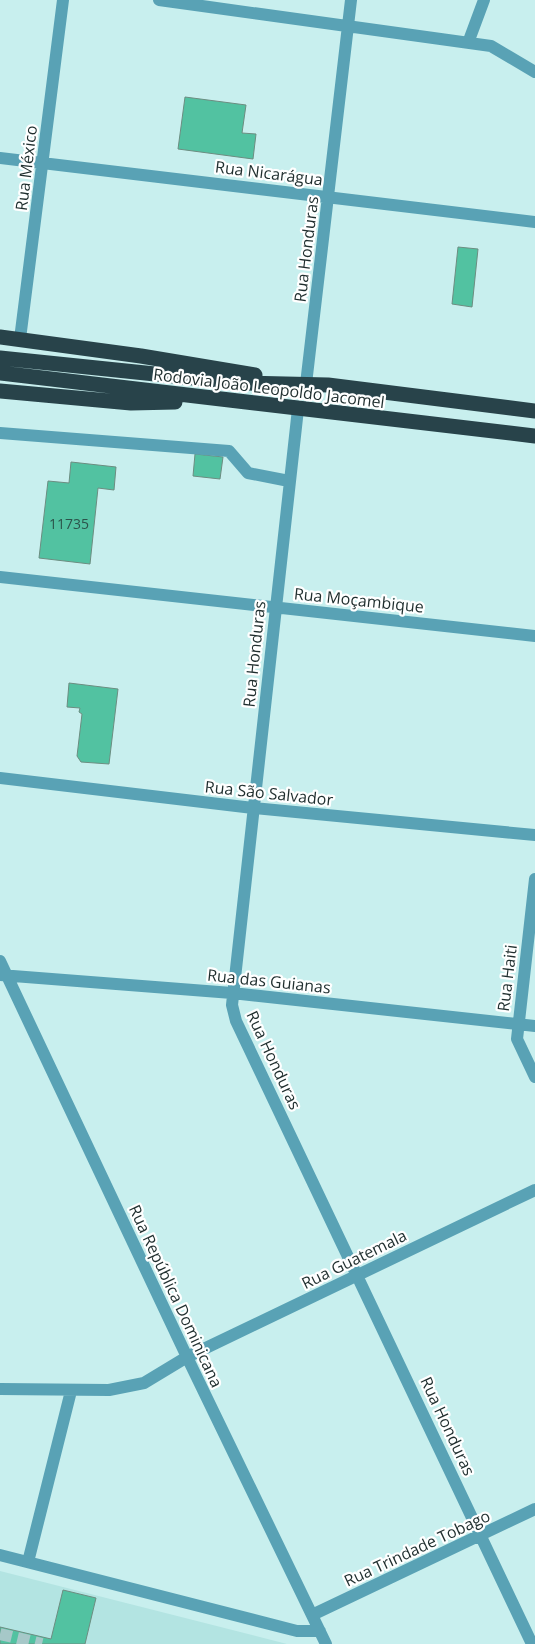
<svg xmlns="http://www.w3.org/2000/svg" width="535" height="1644" font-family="'Open Sans',sans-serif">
<rect width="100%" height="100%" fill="#c8efee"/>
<path fill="#b3e4e2" d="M0,1571l287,73h-287z"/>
<path fill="#52c2a1" stroke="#6c8d81" d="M185,97l61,8 -4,28 14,1 -3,25 -75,-10z
M458,247l20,2 -6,58 -20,-3z
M195,454l28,3 -3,22 -27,-3z
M71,462l45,5 -2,23 -16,-2 -8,76 -51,-6 9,-77 21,2z
M69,683l49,6 -9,75 -28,-2 -4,-6 5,-42 -3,-2 1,-4 -13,-1z
M63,1590l33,8 -11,46h-85v-17l51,12z"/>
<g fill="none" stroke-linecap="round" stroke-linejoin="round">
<path stroke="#a6c8c8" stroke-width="12" stroke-dasharray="12 6" stroke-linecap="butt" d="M0,1634l42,10"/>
<path stroke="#59a2b5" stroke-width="12" d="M159,0l332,46 44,26
M468,43l16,-43
M0,158l535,64
M20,339l43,-339
M306,384l45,-384
M298,409l-66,596 4,16 296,623
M0,433l229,18 19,22 41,8
M0,577l535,59
M0,778l253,30 282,27
M535,879l-18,160 18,38
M0,961l187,396 139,287
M0,975l232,18 303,33
M0,1389l109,1 35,-7 43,-26 348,-167
M0,1555l297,76h23
M28,1562l43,-171
M312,1615l223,-106"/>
<path stroke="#28434a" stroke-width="15" d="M0,337l141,19 114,19
M0,358l242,25 86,2 207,26
M0,373l535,63
M0,391l131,12 44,-1"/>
</g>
<g text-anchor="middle" stroke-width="4.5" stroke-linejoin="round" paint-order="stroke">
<g font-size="14" fill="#2c534b">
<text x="69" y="529">11735</text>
</g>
<g font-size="16" fill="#1f2e2e" stroke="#fff">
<text transform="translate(26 168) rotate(-83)" y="6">Rua México</text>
<text transform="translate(269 173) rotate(7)" y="6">Rua Nicarágua</text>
<text transform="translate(306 249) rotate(-83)" y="6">Rua Honduras</text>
<text transform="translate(269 388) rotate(7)" y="6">Rodovia João Leopoldo Jacomel</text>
<text transform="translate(359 600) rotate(6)" y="6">Rua Moçambique</text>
<text transform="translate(254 654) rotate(-84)" y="6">Rua Honduras</text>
<text transform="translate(269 793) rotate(6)" y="6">Rua São Salvador</text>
<text transform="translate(507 978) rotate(-83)" y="6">Rua Haiti</text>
<text transform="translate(269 981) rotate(6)" y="6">Rua das Guianas</text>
<text transform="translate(274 1060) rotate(65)" y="6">Rua Honduras</text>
<text transform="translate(354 1259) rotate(-26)" y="6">Rua Guatemala</text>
<text transform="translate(176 1296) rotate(65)" y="6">Rua República Dominicana</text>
<text transform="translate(448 1426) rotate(65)" y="6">Rua Honduras</text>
<text transform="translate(417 1548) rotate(-25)" y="6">Rua Trindade Tobago</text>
</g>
</g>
</svg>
